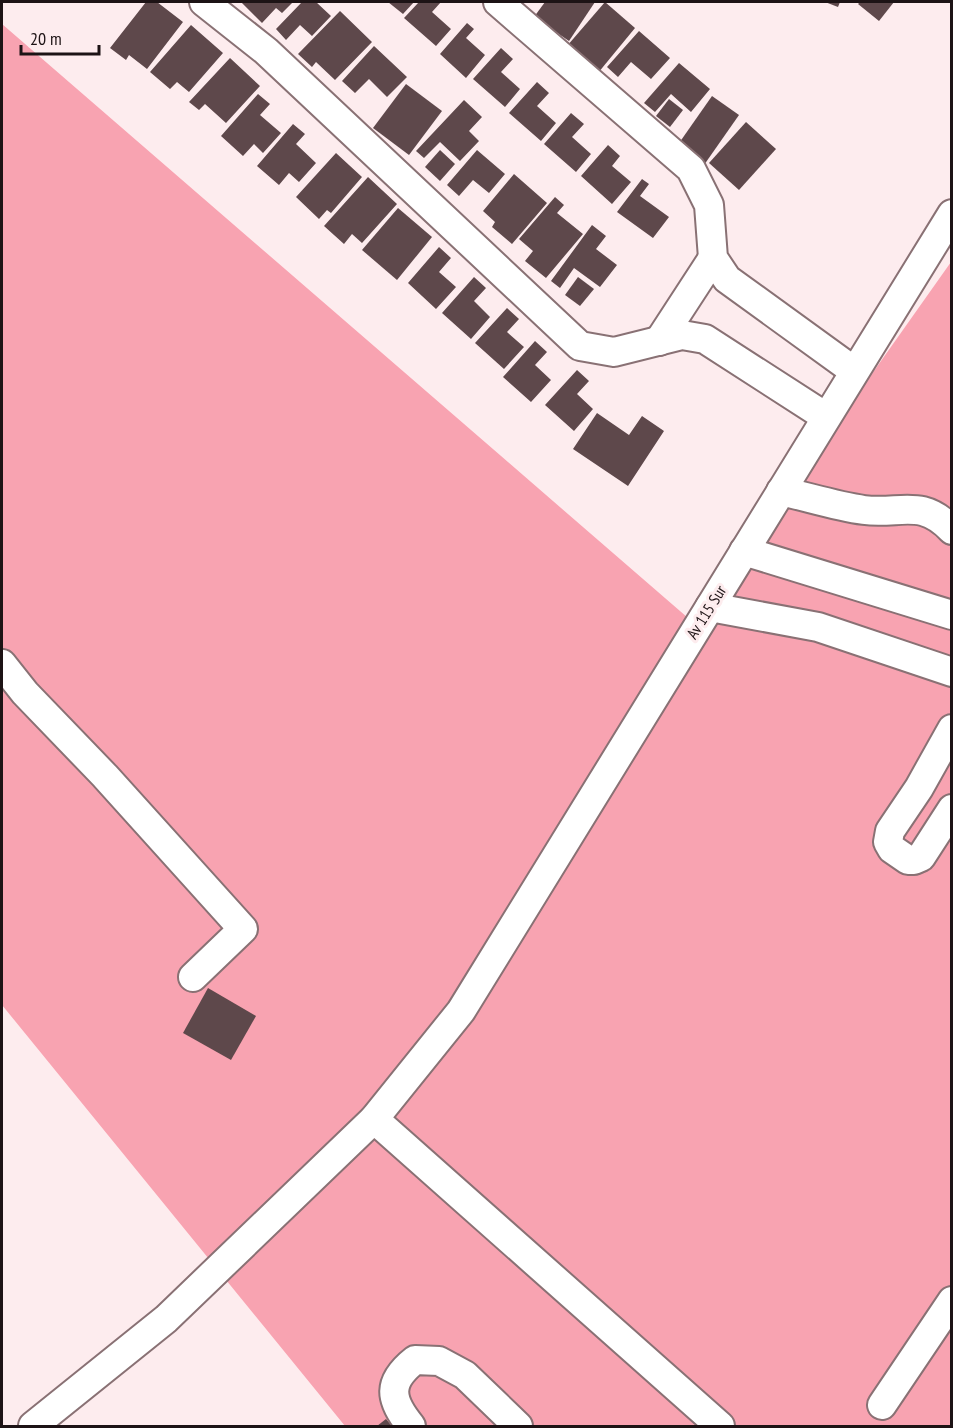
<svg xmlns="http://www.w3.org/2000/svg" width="953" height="1428" font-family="'PT Sans Narrow',sans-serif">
  <rect width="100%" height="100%" fill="#fdecee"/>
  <polygon fill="#f8a3b1" points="2,24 695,624 951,262 951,1426 345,1426 2,1005"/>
  <g fill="#5e484b">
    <polygon points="146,2 157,2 183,22 147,69 129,55 126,60 110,48"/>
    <polygon points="241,2 293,2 282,13 276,8 262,23"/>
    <polygon points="302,2 316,2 331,16 312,36 300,25 286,40 276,29"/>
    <polygon points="388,2 414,2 403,14"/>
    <polygon points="419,2 441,2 432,12 451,29 436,46 404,18"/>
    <polygon points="545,2 595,2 569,41 534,17"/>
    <polygon points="605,2 635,28 598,73 567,46"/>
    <polygon points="825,2 840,2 838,7"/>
    <polygon points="860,2 894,2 879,21 858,4"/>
    <polygon points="340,11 372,42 335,80 316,62 312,67 298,54"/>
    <polygon points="467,23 474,29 466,38 485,55 466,78 440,54"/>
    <polygon points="191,25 223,53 189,92 177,82 170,89 150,72"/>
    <polygon points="639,31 670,58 651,79 631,62 618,77 607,67"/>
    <polygon points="374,46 407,77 387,97 369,79 355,93 342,81"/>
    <polygon points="501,48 513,59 501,72 520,89 505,107 473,79"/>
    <polygon points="230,58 260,86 226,123 205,104 199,110 189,102"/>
    <polygon points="679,63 710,89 691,112 671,94 655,112 644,103"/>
    <polygon points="537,82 549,93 537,106 556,123 541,141 509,113"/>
    <polygon points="406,84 442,111 409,155 373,128"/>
    <polygon points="258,94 270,104 260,115 281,133 263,153 254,144 243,156 221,136"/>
    <polygon points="712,96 739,115 704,165 677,146"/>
    <polygon points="669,99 683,110 670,127 656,116"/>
    <polygon points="464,100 482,117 469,131 479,141 460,161 440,142 424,158 416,151"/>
    <polygon points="571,113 584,124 572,137 591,154 576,172 544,144"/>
    <polygon points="746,122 776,149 739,190 709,163"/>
    <polygon points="293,124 305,134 296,144 316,163 299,182 289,173 279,185 257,166"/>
    <polygon points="608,145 620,156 612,166 631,182 612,204 581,176"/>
    <polygon points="440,150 455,164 440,181 425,167"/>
    <polygon points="477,150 505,174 489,193 473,180 459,196 447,185"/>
    <polygon points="336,153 362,177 331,213 327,210 319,219 296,197"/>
    <polygon points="514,174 547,203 512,244 492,227 495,222 483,211"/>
    <polygon points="368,177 397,204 362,243 352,234 344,244 324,226"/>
    <polygon points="642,179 649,184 640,196 669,217 653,238 617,212"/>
    <polygon points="555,197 564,205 557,213 583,234 546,278 525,261 533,251 519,239"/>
    <polygon points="398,208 432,237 397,280 362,250"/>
    <polygon points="592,225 606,236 596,249 617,265 600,287 574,268 560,288 551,281"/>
    <polygon points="439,247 451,258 439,272 456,287 436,309 408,283"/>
    <polygon points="474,277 486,288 474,301 490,317 471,339 442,313"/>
    <polygon points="578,277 594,289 580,306 565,295"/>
    <polygon points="507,308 519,319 507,332 524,347 504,369 475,343"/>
    <polygon points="535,341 547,352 535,365 551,380 531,402 503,377"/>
    <polygon points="577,370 589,381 577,394 593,409 574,431 545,405"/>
    <polygon points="597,413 629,435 642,416 664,431 628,486 573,449"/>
    <polygon points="208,988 256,1016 231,1060 183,1033"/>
    <polygon points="386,1419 392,1426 377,1426"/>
  </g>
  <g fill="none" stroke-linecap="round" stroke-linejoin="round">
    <defs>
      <g id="minor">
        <polyline points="204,2 266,51 580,346 614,352 682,335 705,339 826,417"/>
        <polyline points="498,2 691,169 709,205 713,258 727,279 854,371"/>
        <polyline points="659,341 713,258"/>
        <path d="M781,491C808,497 836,506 864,510C900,515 921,497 952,530"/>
        <polyline points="744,551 952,615"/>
        <polyline points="710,607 818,627 952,672"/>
        <polyline points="2,664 25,693 105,776 243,929 193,977"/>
        <polyline points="952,729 919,788 890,831 888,842 892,849 908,860 914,860 921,857 952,809"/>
        <polyline points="374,1119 720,1426"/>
        <polyline points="882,1405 952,1301"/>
        <polyline points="33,1426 166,1319 374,1119 461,1011 952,214"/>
        <path d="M411,1426C389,1399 387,1382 415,1360L439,1361L465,1375L518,1426"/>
      </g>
    </defs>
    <use href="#minor" stroke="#897174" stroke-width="32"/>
    <use href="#minor" stroke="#fff" stroke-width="28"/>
  </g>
  <g text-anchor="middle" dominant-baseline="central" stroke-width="6" stroke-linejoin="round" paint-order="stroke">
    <g font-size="16" fill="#1d1315" stroke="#fdecee">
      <text transform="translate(706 612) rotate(-58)">Av 115 Sur</text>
    </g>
  </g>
  <rect width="953" height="1428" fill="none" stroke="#1d1315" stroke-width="6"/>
  <path d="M21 45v9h78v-9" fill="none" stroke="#1d1315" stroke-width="3"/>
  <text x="30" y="45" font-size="18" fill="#1d1315" stroke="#fdecee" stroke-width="4.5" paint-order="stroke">20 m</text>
</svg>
